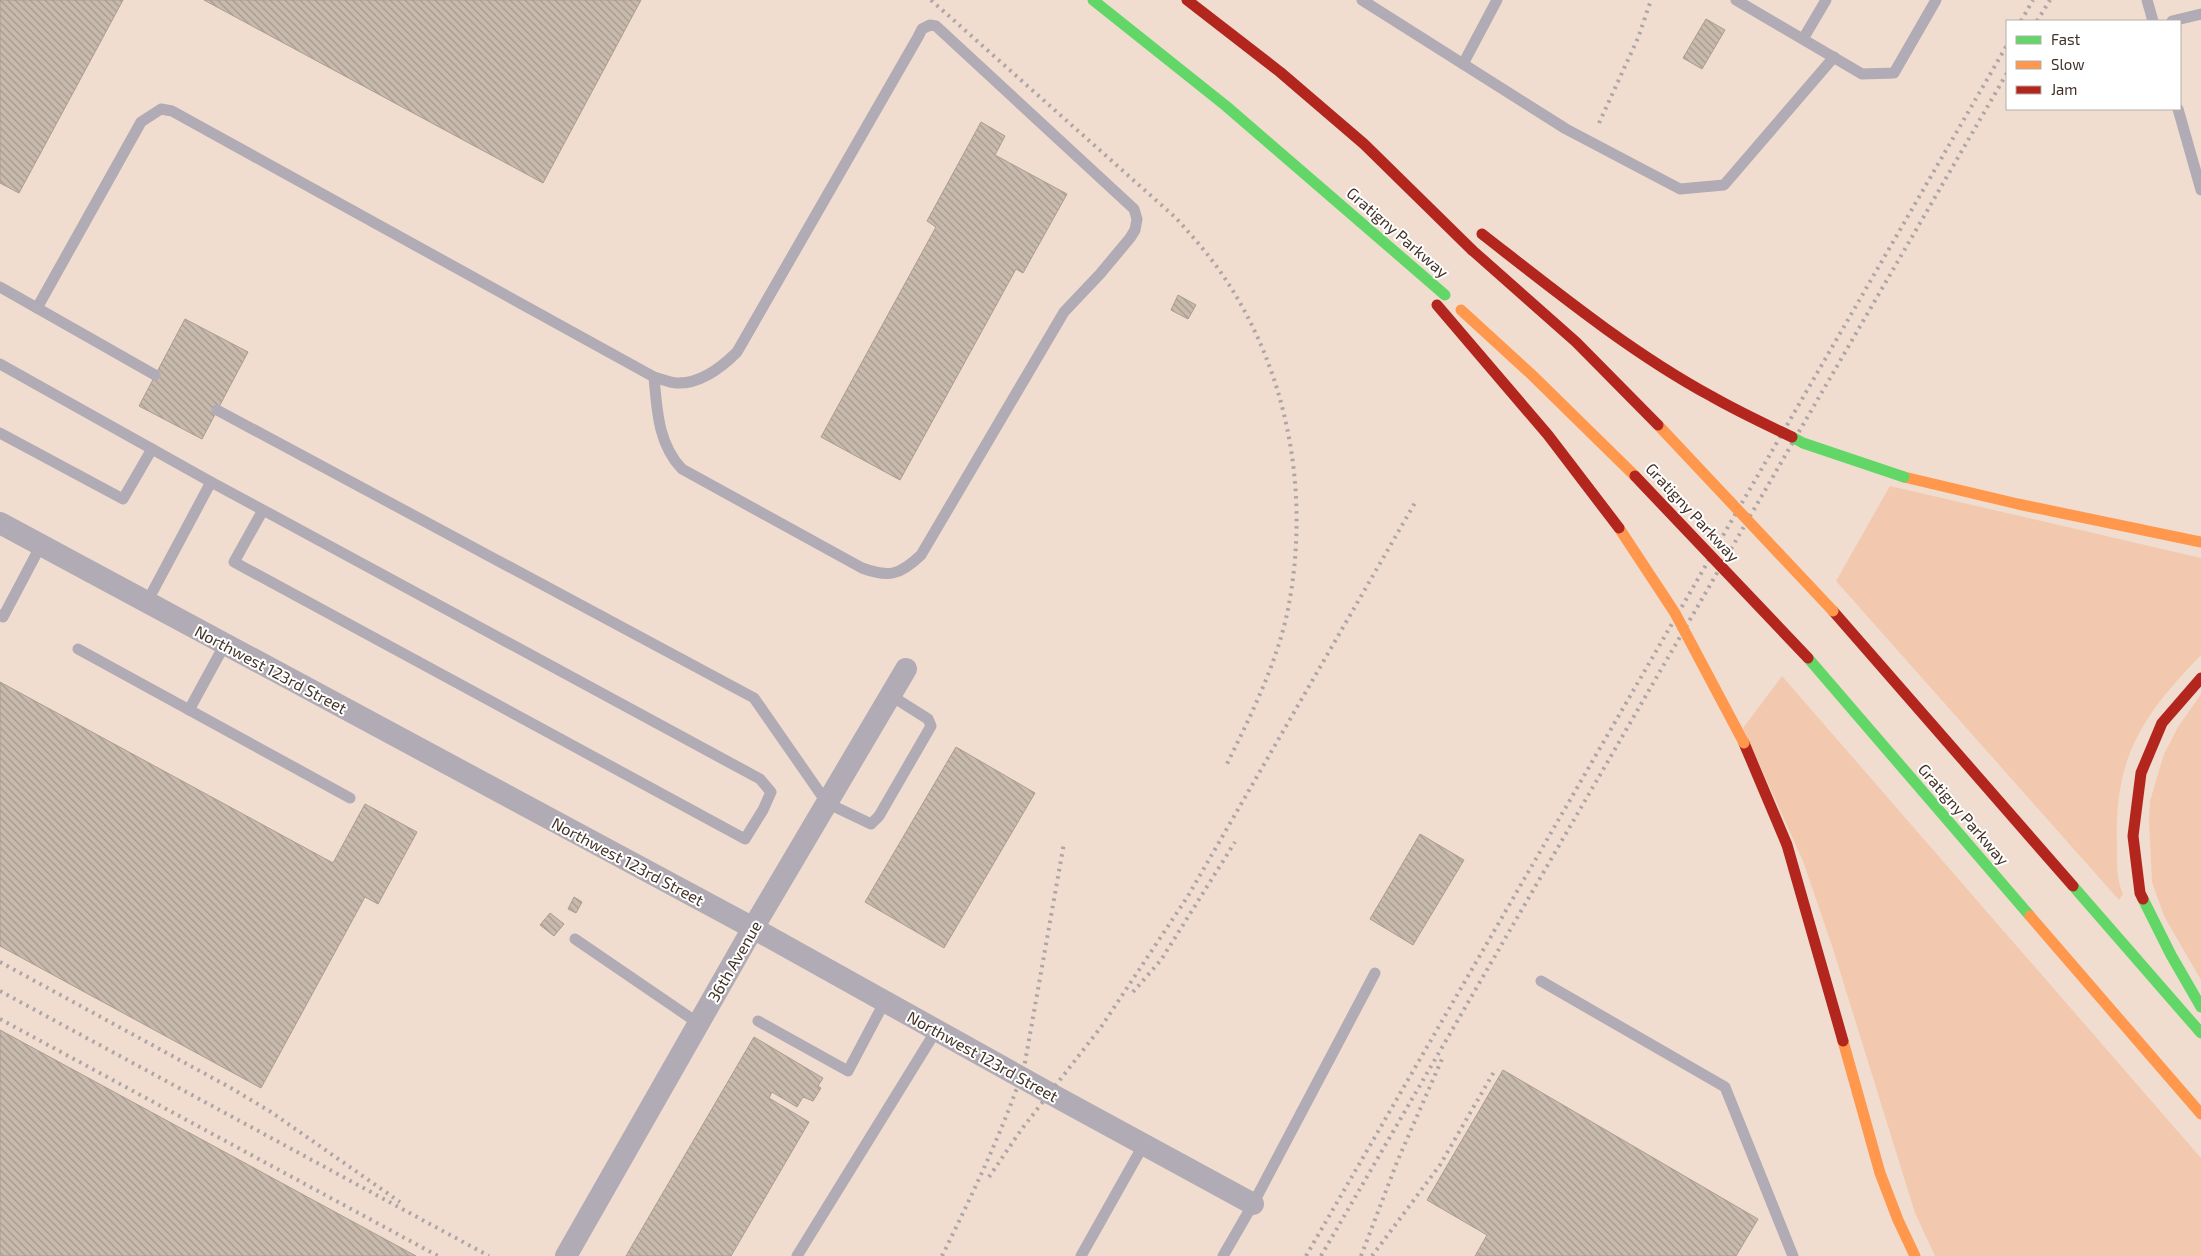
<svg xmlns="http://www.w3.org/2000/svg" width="2201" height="1256" font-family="'Exo 2',sans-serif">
  <defs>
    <pattern id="building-back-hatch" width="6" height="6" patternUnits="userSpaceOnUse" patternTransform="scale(1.25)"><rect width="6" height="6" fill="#c8baad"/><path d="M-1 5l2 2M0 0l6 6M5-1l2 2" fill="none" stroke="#a4988d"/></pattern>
  </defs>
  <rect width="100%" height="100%" fill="#f0ddd0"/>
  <g fill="#f2c9ae">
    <path d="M1890,486L2201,558V655C2142,716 2114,757 2117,845C2117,862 2116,879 2123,894L2119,900L1836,581Z"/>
    <polygon points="1782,676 2201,1158 2201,1256 1935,1256 1915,1213 1833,949 1803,861 1743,728"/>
    <polygon points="2201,694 2201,980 2164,916 2152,882 2149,821 2150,801 2164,754 2178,727"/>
  </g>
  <g fill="url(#building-back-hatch)" stroke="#aa9d90">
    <polygon points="0,0 123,0 19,193 0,183"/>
    <polygon points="204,0 641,0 543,183"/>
    <polygon points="1706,19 1725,30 1702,69 1683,58"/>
    <polygon points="981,122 1005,136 995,155 1067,194 1023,273 1016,269 900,480 821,437 936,227 927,221"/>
    <polygon points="1178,295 1196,305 1188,319 1171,310"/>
    <polygon points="185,319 248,352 202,439 139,406"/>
    <polygon points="0,682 333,863 365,804 417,832 378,904 365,897 261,1088 0,946"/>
    <polygon points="956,747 1035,793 944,948 865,902"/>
    <polygon points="1420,834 1464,860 1413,945 1370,919"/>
    <polygon points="574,897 582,902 576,913 568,909"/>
    <polygon points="550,913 564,924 554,936 540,925"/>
    <polygon points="0,1030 416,1256 0,1256"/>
    <polygon points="754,1037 823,1078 818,1086 821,1088 813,1101 803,1097 797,1107 772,1092 769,1098 809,1122 731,1256 626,1256"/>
    <polygon points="1503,1070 1758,1219 1736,1256 1475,1256 1487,1235 1427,1200"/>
  </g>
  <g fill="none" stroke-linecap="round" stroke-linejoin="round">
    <g stroke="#b0abb4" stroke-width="11">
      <polyline points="1362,0 1566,129 1680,189 1724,185 1834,57"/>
      <polyline points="1736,0 1862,74 1894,73 1936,0"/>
      <polyline points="2147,0 2153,21"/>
      <polyline points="2172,21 2201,14"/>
      <polyline points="1803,39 1826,0"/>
      <polyline points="1463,64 1497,0"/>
      <polyline points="2178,109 2201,190"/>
      <polyline points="0,287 155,375"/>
      <path d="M37,308L141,122L161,109L172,111L654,377C661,379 670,383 677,383C700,384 722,367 737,352L918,37L922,29L930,25L936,26L1134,209L1137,219L1135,230L1130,238L1100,274L1064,312L921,555C900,575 889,578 862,568L682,469C658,444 657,410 654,377"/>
      <polyline points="0,364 211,482"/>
      <polyline points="217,410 754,698 827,803 871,824 879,816 931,726 928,719 890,695"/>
      <polyline points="0,433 123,499 152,449"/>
      <polyline points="147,602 211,482 263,510 760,779 771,792 763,810 745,839 234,562 263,510"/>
      <polyline points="0,615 3,617 41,545"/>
      <polyline points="78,649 350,798"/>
      <polyline points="189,710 225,644"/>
      <polyline points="575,939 698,1023"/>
      <polyline points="1541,981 1725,1087 1793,1256"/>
      <polyline points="758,1021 848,1071 885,1001"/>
      <polyline points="797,1256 937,1029"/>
      <polyline points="1081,1256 1144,1144"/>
      <polyline points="1223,1256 1253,1204 1375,973"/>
    </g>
    <g stroke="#b0abb4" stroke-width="22">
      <polyline points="0,523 753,928 1051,1094 1253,1204"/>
      <polyline points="566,1256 753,928 906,669"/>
    </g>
    <g stroke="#63d668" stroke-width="11">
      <polyline points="1093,0 1226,106 1445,295"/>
      <polyline points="1808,658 2030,916"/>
      <polyline points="2073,886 2201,1033"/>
      <polyline points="2143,899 2171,955 2201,1007"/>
    </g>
    <g stroke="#ff974d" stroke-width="11">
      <polyline points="1904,477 2018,504 2201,542"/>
      <polyline points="2030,916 2201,1114"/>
      <polyline points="1843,1041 1880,1173 1898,1220 1915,1256"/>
    </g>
    <g stroke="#b3261e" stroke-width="11">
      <polyline points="1187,0 1280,72 1364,144 1472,250"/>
      <polyline points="1833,611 2073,886"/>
      <polyline points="1744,743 1787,845 1843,1041"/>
      <polyline points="2143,899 2140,893 2133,836 2141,773 2162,723 2201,678"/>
    </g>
    <g stroke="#aea5a6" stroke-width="4" stroke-dasharray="2.5 5" stroke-linecap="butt">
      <path d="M931,0L1176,218C1193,237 1210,256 1224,277C1290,375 1311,499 1287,614C1275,668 1249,719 1225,768"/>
      <polyline points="2021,21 2033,0"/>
      <polyline points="2037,21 2050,0"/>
      <polyline points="1599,123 1638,38 1651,0"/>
      <polyline points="0,962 231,1088 271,1112 400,1202"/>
      <polyline points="0,991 489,1256"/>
      <polyline points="1133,992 1161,960 1235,842"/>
      <polyline points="0,1019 438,1256"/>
      <polyline points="989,1177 1021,1130 1101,1027 1188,896 1416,501"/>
      <path d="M942,1256C972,1195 1002,1133 1024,1068L1064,843"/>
      <polyline points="1306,1256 2007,45"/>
      <polyline points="1321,1256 2007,73"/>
      <polyline points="1361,1256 1397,1162 1442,1059"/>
      <polyline points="1372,1256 1440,1165 1495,1070"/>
    </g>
    <polyline stroke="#63d668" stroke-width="11" points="1792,437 1803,443 1904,477"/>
    <g stroke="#ff974d" stroke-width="11">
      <polyline points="1461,310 1531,374 1635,476"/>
      <polyline points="1658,425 1833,611"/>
      <polyline points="1619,528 1675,613 1744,743"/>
    </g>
    <g stroke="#b3261e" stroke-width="11">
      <path d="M1482,234C1554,290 1630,352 1711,396C1737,411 1765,424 1792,437"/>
      <polyline points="1472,250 1576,342 1658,425"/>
      <polyline points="1437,305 1548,435 1619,528"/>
      <polyline points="1635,476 1808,658"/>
    </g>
  </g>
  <g text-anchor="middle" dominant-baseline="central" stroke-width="4" stroke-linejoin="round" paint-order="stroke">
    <g font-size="16" fill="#423126" stroke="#fff">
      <text transform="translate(1398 232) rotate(41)">Gratigny Parkway</text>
      <text transform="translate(1693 512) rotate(47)">Gratigny Parkway</text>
      <text transform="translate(271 669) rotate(28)">Northwest 123rd Street</text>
      <text transform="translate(1964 814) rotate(49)">Gratigny Parkway</text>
      <text transform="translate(628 861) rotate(28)">Northwest 123rd Street</text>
      <text transform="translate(734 961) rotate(-60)">36th Avenue</text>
      <text transform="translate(983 1056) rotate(29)">Northwest 123rd Street</text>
    </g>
  </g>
  <rect x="2006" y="20" width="175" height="90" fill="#ffffff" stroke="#b3ada8"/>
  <rect x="2016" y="36" width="25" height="8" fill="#63d668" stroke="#b3ada8"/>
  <text x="2051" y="45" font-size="15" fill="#423126">Fast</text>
  <rect x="2016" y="61" width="25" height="8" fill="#ff974d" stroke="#b3ada8"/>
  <text x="2051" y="70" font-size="15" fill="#423126">Slow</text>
  <rect x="2016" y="86" width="25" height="8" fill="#b3261e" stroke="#b3ada8"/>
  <text x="2051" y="95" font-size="15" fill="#423126">Jam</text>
</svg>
